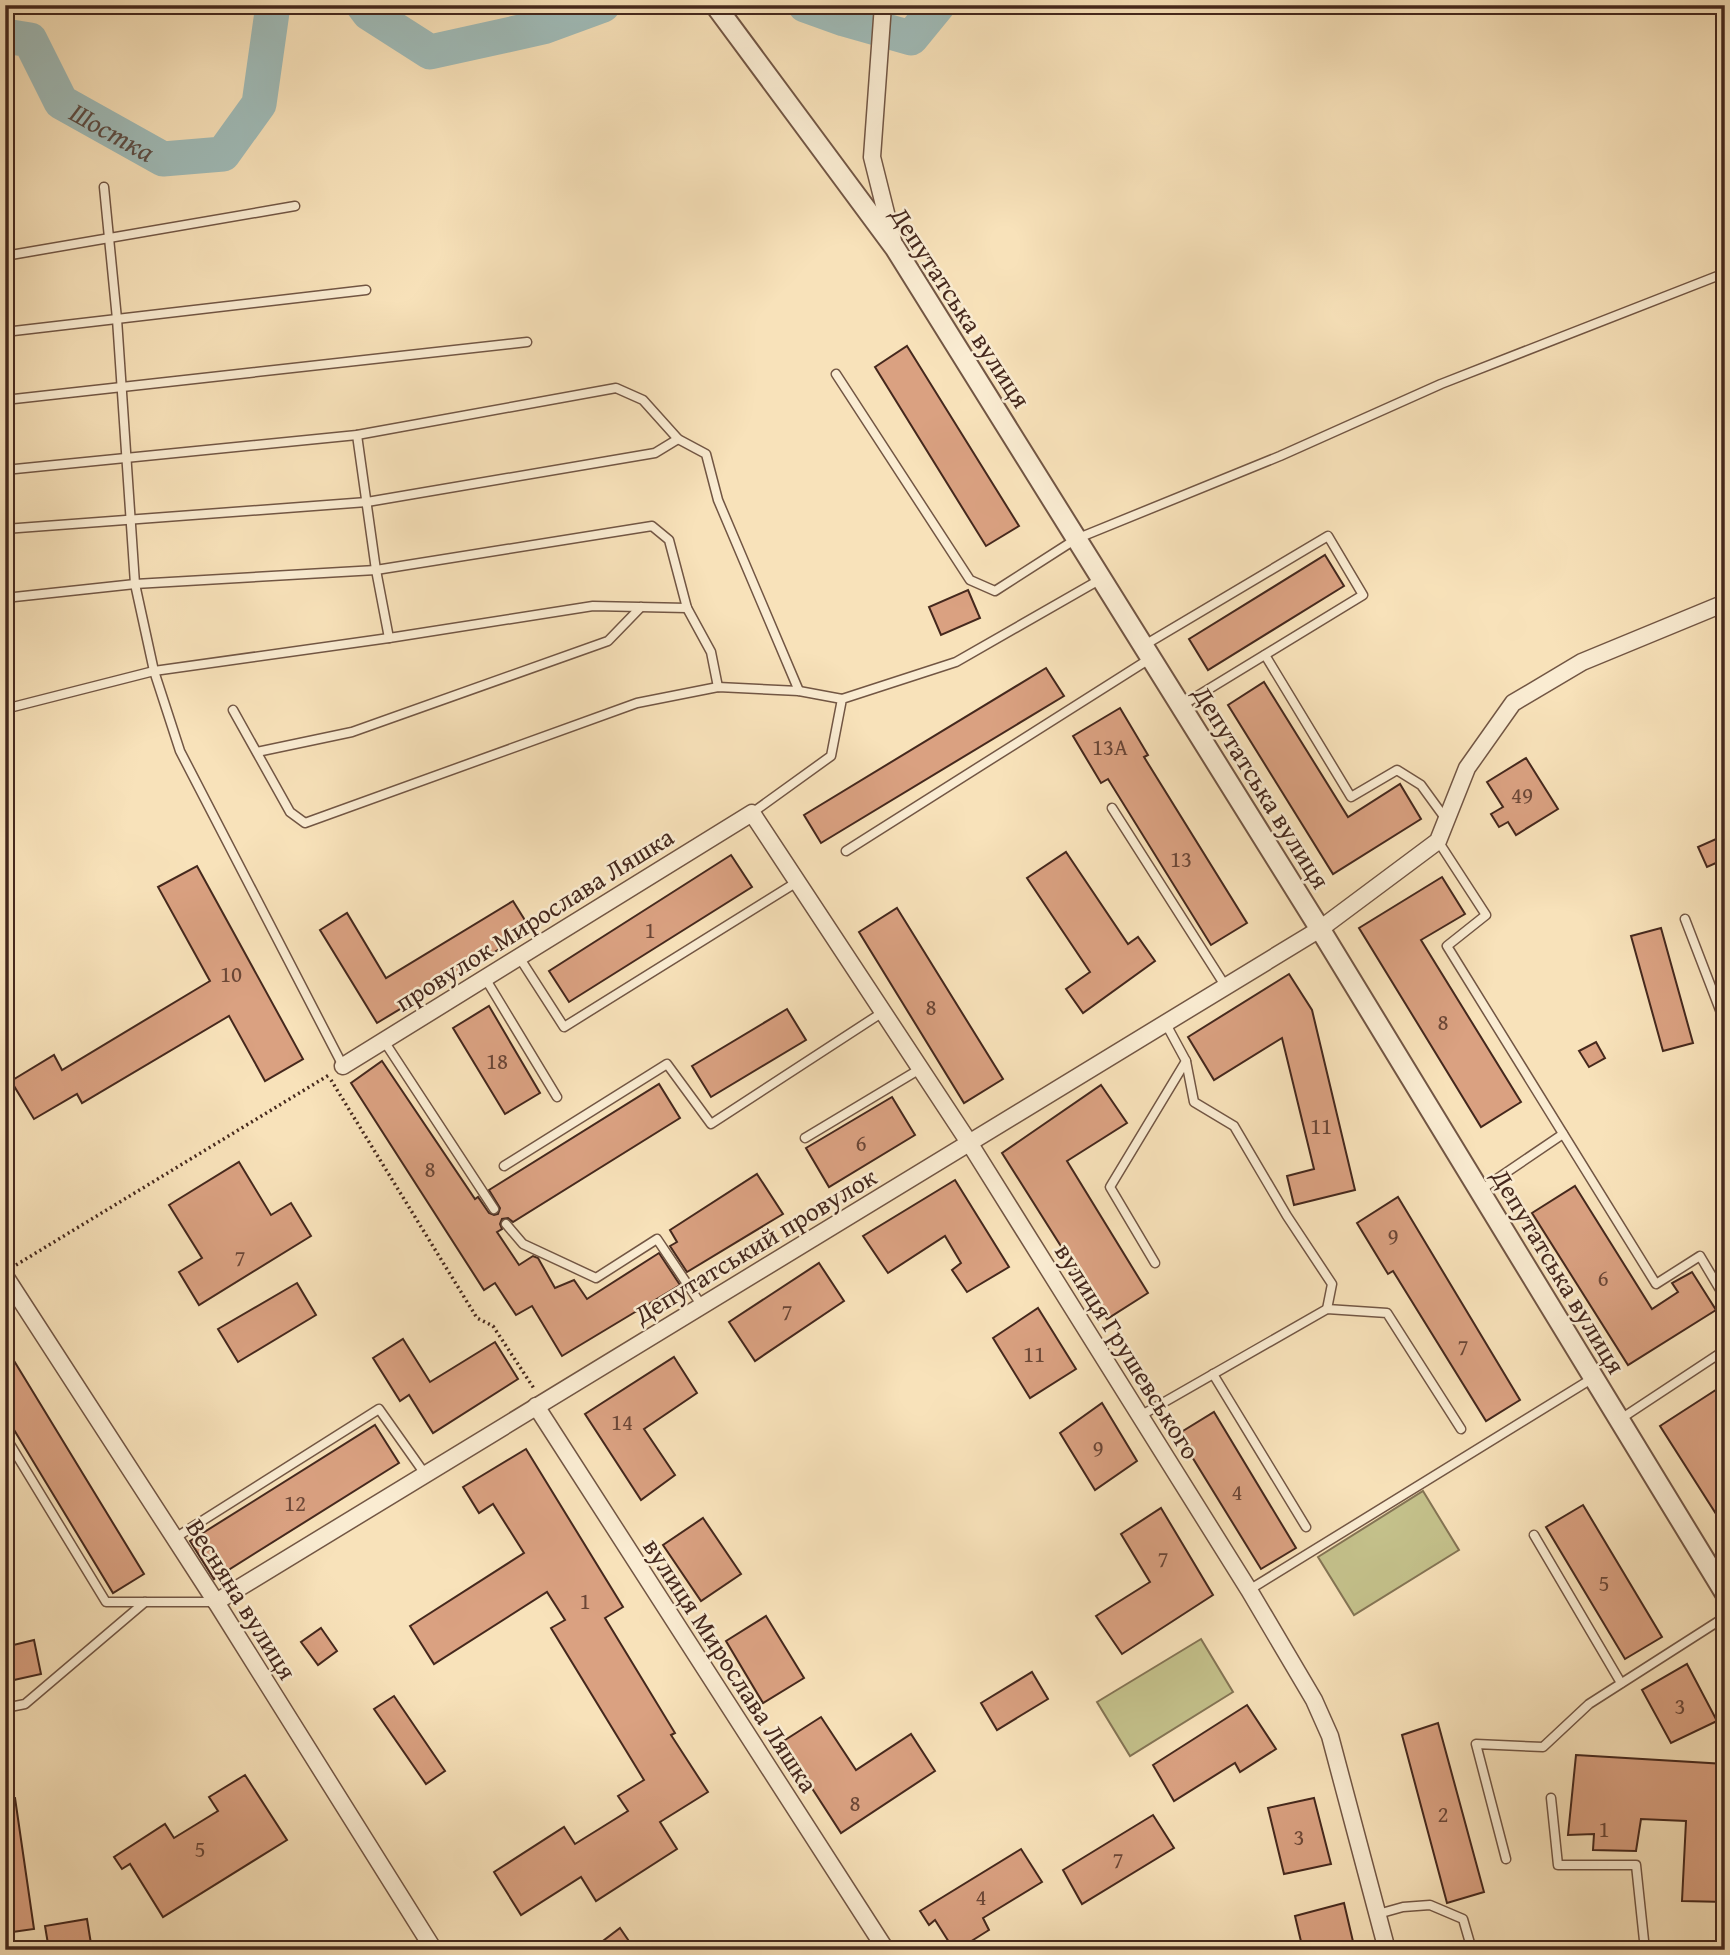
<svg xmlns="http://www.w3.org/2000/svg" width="1730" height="1955" font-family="'Gentium Book Plus',serif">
  <rect width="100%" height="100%" fill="#f8e2ba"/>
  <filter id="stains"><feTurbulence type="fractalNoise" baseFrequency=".00286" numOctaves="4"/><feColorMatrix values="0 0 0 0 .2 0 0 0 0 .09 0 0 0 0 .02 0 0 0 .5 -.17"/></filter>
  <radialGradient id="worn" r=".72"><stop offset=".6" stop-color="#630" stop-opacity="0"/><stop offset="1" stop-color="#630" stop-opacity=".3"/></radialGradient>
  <g fill="#c4c18b" stroke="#847454" stroke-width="2">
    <polygon points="1423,1491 1459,1550 1354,1615 1318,1557"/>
    <polygon points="1201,1639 1233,1692 1130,1756 1097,1702"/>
  </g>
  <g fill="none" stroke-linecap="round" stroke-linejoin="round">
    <g stroke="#a0bcb9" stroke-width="35">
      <polyline points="363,5 369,13 430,52 543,27 603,5"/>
      <polyline points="805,5 844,19 911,38 938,5"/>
      <path id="s1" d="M5,36L30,40L61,102L163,159L223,154L259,104L273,5"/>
    </g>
  </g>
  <g fill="#daa181" stroke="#45281d" stroke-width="2">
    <polygon points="907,346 1019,526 986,546 875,367"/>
    <polygon points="1325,555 1344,586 1208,670 1189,639"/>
    <polygon points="968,590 980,618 941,635 929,607"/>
    <polygon points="1046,668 1064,696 821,843 804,815"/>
    <polygon points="1264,682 1348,817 1400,784 1421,819 1333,874 1228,705"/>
    <polygon points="1120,708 1148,755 1144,757 1247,923 1211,945 1108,779 1101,783 1073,736"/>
    <polygon points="1526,758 1558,809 1516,835 1508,822 1499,827 1491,814 1503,807 1487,782"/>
    <polygon points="1725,835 1725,859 1707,867 1698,847"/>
    <polygon points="1066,852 1128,944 1138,937 1155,961 1083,1013 1066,989 1090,972 1027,878"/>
    <polygon points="731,855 752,887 569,1002 549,971"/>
    <polygon points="197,866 303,1059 265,1081 229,1016 82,1103 77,1094 34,1119 11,1081 54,1055 62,1070 210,981 158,887"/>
    <polygon points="1442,877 1465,914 1421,940 1521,1102 1481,1127 1359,928"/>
    <polygon points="513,901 531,930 377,1023 320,930 347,913 386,978"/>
    <polygon points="897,908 1003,1079 964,1103 859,932"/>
    <polygon points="1661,928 1693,1043 1663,1051 1631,936"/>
    <polygon points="1289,974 1312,1010 1355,1190 1294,1205 1287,1176 1314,1169 1282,1038 1214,1080 1188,1037"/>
    <polygon points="489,1006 540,1093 505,1114 453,1028"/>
    <polygon points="787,1009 806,1040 711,1097 692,1066"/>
    <polygon points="1596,1042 1605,1058 1589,1067 1579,1051"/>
    <polygon points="382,1061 475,1199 478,1197 489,1213 494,1215 498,1214 500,1208 489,1190 659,1084 680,1118 513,1222 508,1218 502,1219 500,1224 502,1229 497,1232 519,1265 533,1256 538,1258 555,1288 574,1280 587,1299 659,1253 680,1285 562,1356 532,1306 516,1315 495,1283 484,1290 351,1083"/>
    <polygon points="1101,1085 1127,1123 1067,1161 1148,1293 1107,1319 1002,1153"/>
    <polygon points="892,1097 915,1135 829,1187 806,1148"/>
    <polygon points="239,1162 271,1215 291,1203 311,1236 199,1305 179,1272 202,1258 169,1205"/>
    <polygon points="757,1174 783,1214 687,1272 670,1246 677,1242 670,1230"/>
    <polygon points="955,1180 1009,1267 967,1292 952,1270 961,1263 945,1236 888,1273 863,1236"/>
    <polygon points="1575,1186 1652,1309 1678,1292 1672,1283 1692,1272 1716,1310 1628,1365 1532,1213"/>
    <polygon points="1398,1197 1520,1400 1486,1421 1393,1271 1388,1274 1357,1223"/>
    <polygon points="819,1263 844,1301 755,1361 729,1322"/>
    <polygon points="297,1283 316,1315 238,1362 218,1329"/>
    <polygon points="1038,1308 1076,1369 1030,1398 993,1338"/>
    <polygon points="403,1339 430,1382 495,1342 518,1379 433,1433 409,1395 400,1401 373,1358"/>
    <polygon points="5,1346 144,1574 113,1593 5,1415"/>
    <polygon points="674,1357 697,1393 644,1429 675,1475 641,1500 585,1414"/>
    <polygon points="1725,1384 1725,1528 1660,1426"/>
    <polygon points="1102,1403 1137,1461 1095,1490 1060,1433"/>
    <polygon points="1214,1412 1296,1548 1261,1569 1178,1434"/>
    <polygon points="375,1425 399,1463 214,1579 190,1541"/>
    <polygon points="526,1449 623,1607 605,1618 675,1733 671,1735 708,1792 660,1822 677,1849 596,1901 581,1877 521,1915 494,1872 564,1827 575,1844 628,1811 618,1796 644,1780 551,1628 565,1620 547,1592 434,1664 410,1626 524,1553 493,1504 479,1513 463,1487"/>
    <polygon points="1583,1505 1662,1637 1625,1659 1546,1527"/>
    <polygon points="1161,1508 1213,1595 1122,1654 1096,1616 1150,1582 1121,1534"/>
    <polygon points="703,1518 741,1574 701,1601 663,1545"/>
    <polygon points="766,1616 804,1678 763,1703 726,1641"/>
    <polygon points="321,1628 337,1651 318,1665 301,1642"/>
    <polygon points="34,1640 41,1674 5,1682 5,1647"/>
    <polygon points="1687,1664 1717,1721 1671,1743 1642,1690"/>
    <polygon points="1032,1672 1048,1699 997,1730 981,1703"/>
    <polygon points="394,1696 445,1771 426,1784 374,1709"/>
    <polygon points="1247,1705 1276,1749 1240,1772 1235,1763 1174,1801 1153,1765"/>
    <polygon points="821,1717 856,1770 911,1734 935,1771 841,1833 782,1742"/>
    <polygon points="1438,1723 1484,1892 1447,1903 1402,1735"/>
    <polygon points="1576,1755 1725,1764 1725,1902 1682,1901 1686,1821 1641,1819 1636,1851 1593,1850 1594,1834 1568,1835"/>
    <polygon points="245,1775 287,1840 163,1917 130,1864 122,1869 114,1857 165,1824 174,1838 218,1811 209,1797"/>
    <polygon points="15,1798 34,1929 5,1933 5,1799"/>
    <polygon points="1314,1798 1331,1864 1284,1874 1268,1808"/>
    <polygon points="1153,1815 1174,1848 1082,1904 1063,1870"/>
    <polygon points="1021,1849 1042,1882 983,1918 989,1930 957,1950 954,1950 935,1920 929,1925 920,1911"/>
    <polygon points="1344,1903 1355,1950 1303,1950 1295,1916"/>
    <polygon points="87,1919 92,1950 49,1950 45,1926"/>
    <polygon points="620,1928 635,1950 591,1950"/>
  </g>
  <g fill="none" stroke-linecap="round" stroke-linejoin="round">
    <defs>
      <g id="service">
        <polyline points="104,187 117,319 135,584 154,671 180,751 343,1066"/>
        <polyline points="5,256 295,206"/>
        <polyline points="5,332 366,290"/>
        <polyline points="836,374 970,580 995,591 1076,539 1280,456 1441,384 1725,273"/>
        <polyline points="5,400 527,342"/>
        <polyline points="357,435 376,570 389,638"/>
        <polyline points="5,470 357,435 616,388 643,400 678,439 706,454 718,500 799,691"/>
        <polyline points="5,529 367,502 655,453 678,439"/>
        <polyline points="5,598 135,584 376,570 652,526 669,540 687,608 711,652 718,687"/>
        <polyline points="1143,646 1328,536 1363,595 1181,706"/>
        <polyline points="1265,655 1351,797 1397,770 1421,785 1445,818"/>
        <polyline points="5,709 154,671 389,638 593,606 687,608"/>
        <polyline points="233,710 290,812 305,823 637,703 718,687 799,691 842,699"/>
        <polyline points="257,752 352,732 608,641 641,607"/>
        <polyline points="1112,808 1226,987"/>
        <polyline points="752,813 831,756 842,699 956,662 1101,579"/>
        <polyline points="1438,841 1486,915 1447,946 1656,1284 1700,1256 1725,1298"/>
        <polyline points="846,851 1151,658"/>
        <polyline points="1685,919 1725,1023"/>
        <polyline points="519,957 564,1027 797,882"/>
        <polyline points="485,978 557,1097"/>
        <polyline points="384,1041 494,1209"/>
        <polyline points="1186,1061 1194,1102 1234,1126 1287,1216 1332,1284 1327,1309"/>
        <polyline points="805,1138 920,1069"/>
        <polyline points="504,1166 667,1064 711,1124 883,1012"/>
        <polyline points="1479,1191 1563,1134"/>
        <polyline points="506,1224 523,1244 596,1278 657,1239 702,1306"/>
        <polyline points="1155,1263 1110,1187 1186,1061 1166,1024"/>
        <polyline points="1213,1374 1306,1527"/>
        <polyline points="1140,1416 1327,1309 1387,1313 1461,1429"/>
        <polyline points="1619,1420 1725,1350"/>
        <polyline points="5,1436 106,1602 216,1602"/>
        <polyline points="1534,1535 1621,1683"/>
        <polyline points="175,1538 379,1409 425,1474"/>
        <polyline points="1249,1590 1593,1378"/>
        <polyline points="5,1708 25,1704 145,1602"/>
        <polyline points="1551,1798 1558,1865 1636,1865 1645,1950"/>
        <polyline points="1506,1859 1476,1744 1543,1747 1589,1704 1725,1617"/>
        <polyline points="1378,1914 1403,1907 1430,1905 1463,1919 1472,1950"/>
      </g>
      <g id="minor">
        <polyline points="883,5 872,157 893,241"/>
        <polyline points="343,1066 752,813 970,1144 1249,1590 1314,1700 1330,1736 1387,1950"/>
        <polyline points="5,1276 216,1602 434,1950"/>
        <polyline points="536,1406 886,1950"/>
        <polyline points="216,1602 1320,929 1438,841 1467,768 1513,703 1582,662 1725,603"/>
      </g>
      <polyline id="tertiary" points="715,5 895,248 1320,929 1725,1593"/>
    </defs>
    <use href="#service" stroke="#725644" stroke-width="11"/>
    <use href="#minor" stroke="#725644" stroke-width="19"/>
    <use href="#tertiary" stroke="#725644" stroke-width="23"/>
    <g stroke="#45281d" stroke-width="3.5" stroke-dasharray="2 3.5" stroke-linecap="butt">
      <polyline points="331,1080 477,1318 493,1326 535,1390"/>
      <polyline points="16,1265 329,1075"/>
    </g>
    <use href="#service" stroke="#faecd2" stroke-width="8"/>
    <use href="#minor" stroke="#faecd2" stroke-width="16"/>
    <use href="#tertiary" stroke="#faecd2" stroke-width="19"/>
  </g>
  <g text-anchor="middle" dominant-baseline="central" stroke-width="5" stroke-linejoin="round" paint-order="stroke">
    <g font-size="23" fill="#6a4636">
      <text x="1110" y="746">13А</text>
      <text x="1522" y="794">49</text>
      <text x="1181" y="858">13</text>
      <text x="650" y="929">1</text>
      <text x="231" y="973">10</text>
      <text x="931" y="1006">8</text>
      <text x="1443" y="1021">8</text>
      <text x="497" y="1060">18</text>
      <text x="1321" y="1125">11</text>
      <text x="861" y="1142">6</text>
      <text x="430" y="1168">8</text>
      <text x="1393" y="1235">9</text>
      <text x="240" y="1257">7</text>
      <text x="1603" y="1277">6</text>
      <text x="787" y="1311">7</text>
      <text x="1463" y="1346">7</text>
      <text x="1034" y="1353">11</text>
      <text x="622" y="1421">14</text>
      <text x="1098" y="1447">9</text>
      <text x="1237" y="1491">4</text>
      <text x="295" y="1502">12</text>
      <text x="1163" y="1558">7</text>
      <text x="1604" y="1582">5</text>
      <text x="585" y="1600">1</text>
      <text x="1680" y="1705">3</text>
      <text x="855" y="1802">8</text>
      <text x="1443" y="1813">2</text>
      <text x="1604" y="1828">1</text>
      <text x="1299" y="1836">3</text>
      <text x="200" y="1848">5</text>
      <text x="1118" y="1859">7</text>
      <text x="981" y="1896">4</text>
    </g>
    <g font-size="26" fill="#45281d" stroke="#faecd2">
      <text transform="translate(961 307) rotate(57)">Депутатська вулиця</text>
      <text transform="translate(1262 787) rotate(58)">Депутатська вулиця</text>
      <text transform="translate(534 919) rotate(-32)">провулок Мирослава Ляшка</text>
      <text transform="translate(755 1245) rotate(-31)">Депутатський провулок</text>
      <text transform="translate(1559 1271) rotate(59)">Депутатська вулиця</text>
      <text transform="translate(1128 1351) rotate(58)">вулиця Грушевського</text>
      <text transform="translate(242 1599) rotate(58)">Весняна вулиця</text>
      <text transform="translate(731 1665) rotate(57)">вулиця Мирослава Ляшка</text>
    </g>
    <g font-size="28" font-style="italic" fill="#5c4d44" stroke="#faecd2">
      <text stroke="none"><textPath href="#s1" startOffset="154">Шостка</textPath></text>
    </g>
  </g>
  <rect width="1730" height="1955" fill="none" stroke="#f8e2ba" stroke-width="28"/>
  <rect x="7" y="7" width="1716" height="1941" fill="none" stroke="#45281d" stroke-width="3.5"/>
  <rect x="14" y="14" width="1702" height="1927" fill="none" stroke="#45281d" stroke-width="2"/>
  <rect width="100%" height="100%" filter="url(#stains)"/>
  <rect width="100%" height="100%" fill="url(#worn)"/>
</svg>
